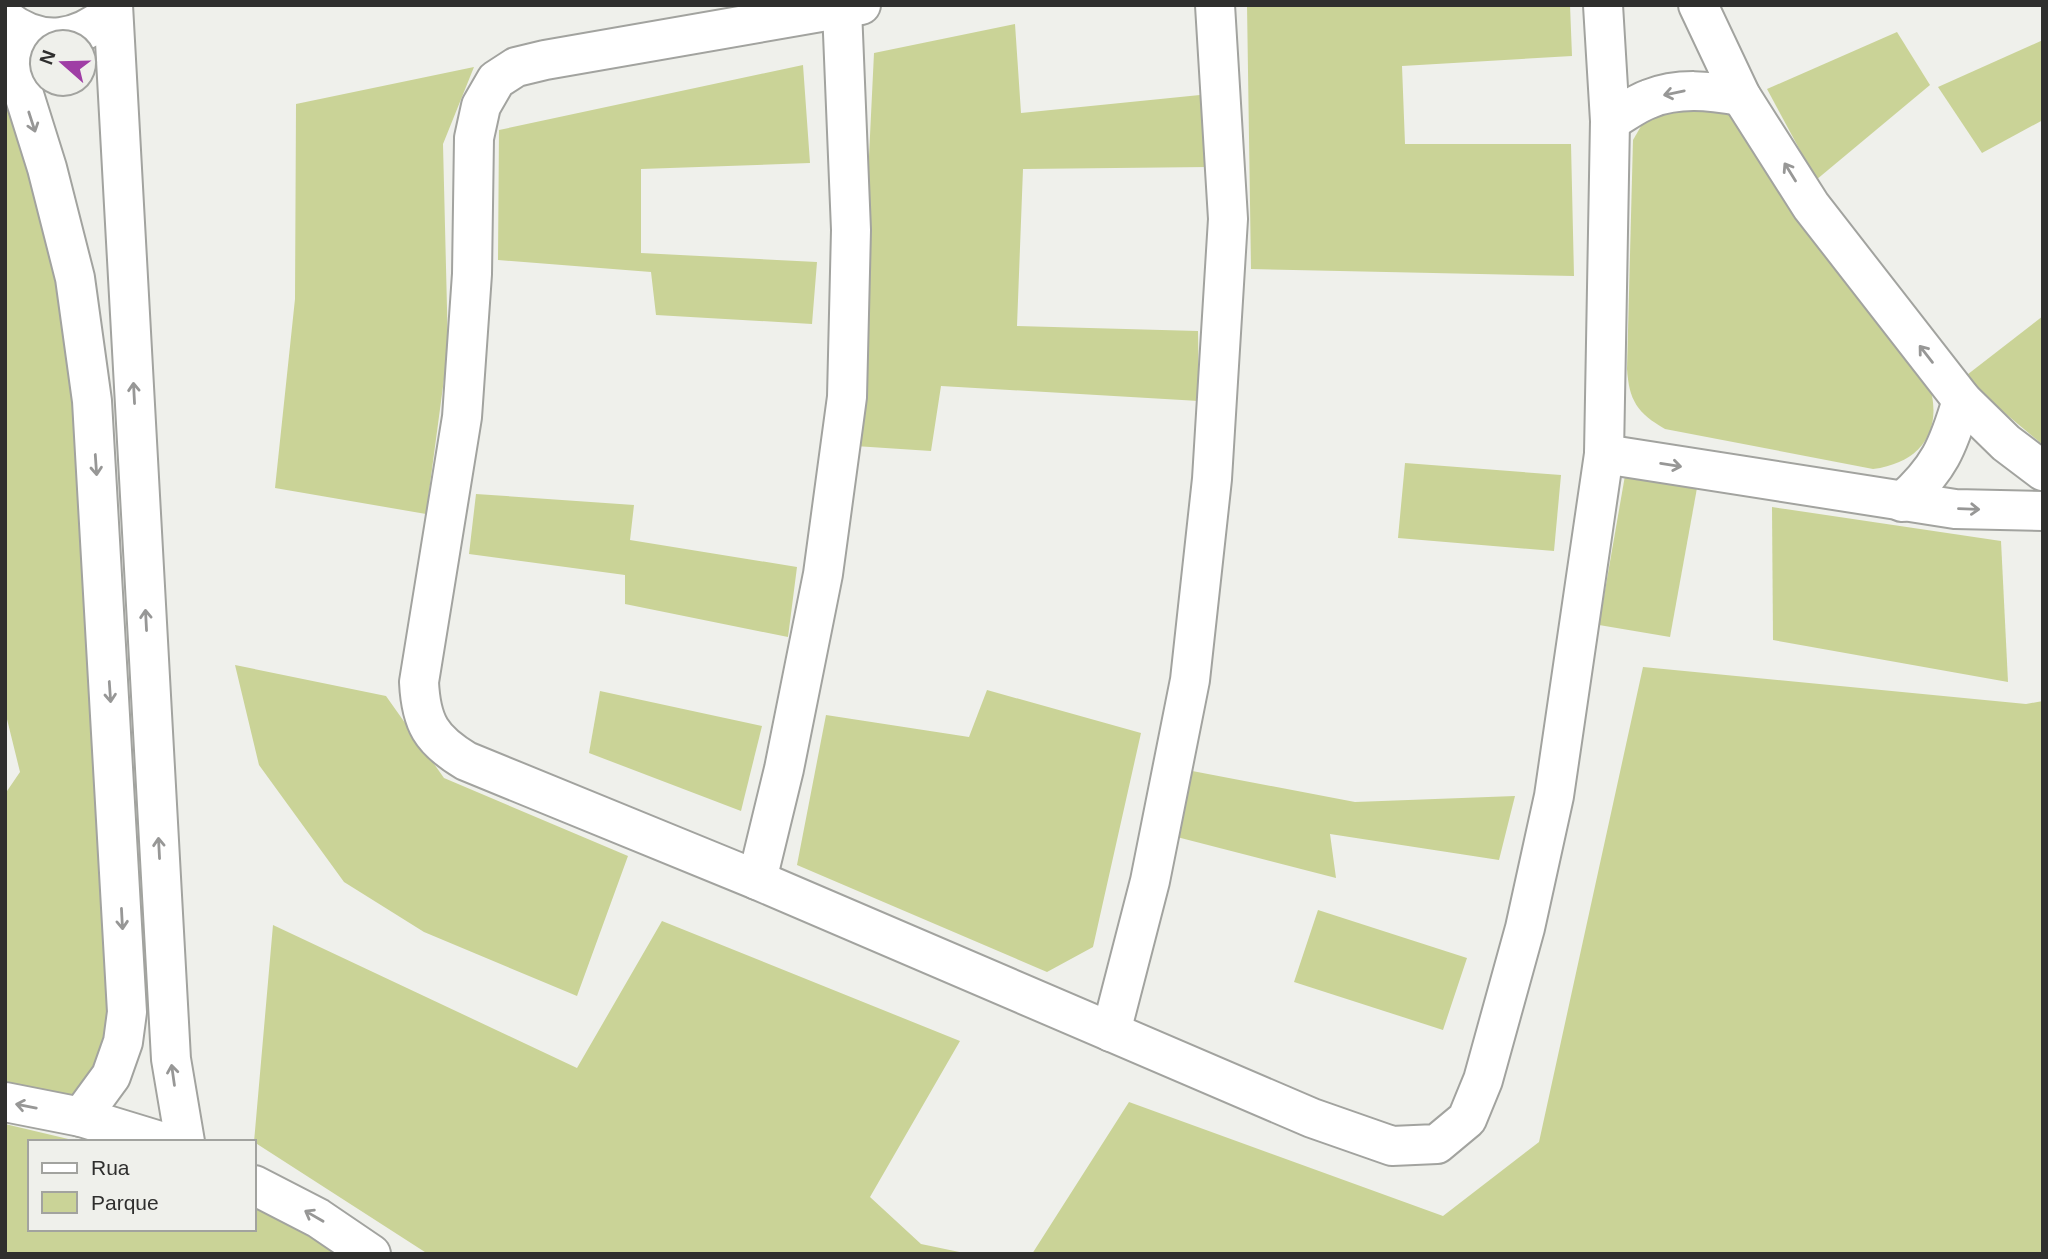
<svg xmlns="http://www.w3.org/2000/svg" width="2048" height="1259" font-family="Arial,sans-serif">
  <rect width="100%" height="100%" fill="#eff0eb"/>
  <g fill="#cad397">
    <polygon points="1247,5 1570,5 1572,56 1402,66 1405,144 1571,144 1574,276 1251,269"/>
    <polygon points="1015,24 1021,113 1200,95 1208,167 1023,169 1017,326 1198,331 1199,401 941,386 931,451 855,446 874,53"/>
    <polygon points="1897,32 1930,85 1816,180 1767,89"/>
    <polygon points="5,34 75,278 127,1012 81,1117 5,1102 5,794 20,772 5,711"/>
    <polygon points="2043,40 2043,120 1982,153 1938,87"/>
    <polygon points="803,65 810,163 641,169 641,253 817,262 812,324 656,315 651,272 498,260 499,130"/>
    <polygon points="474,67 443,144 448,349 426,514 275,488 295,299 296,104"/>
    <path d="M1703,99L1740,119L1927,378C1945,426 1925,462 1873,469L1665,429C1637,413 1629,400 1627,369L1633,140L1644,121Z"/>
    <polygon points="2043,316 2043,445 1963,378"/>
    <polygon points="1405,463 1561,475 1554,551 1398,538"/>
    <polygon points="1627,464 1699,477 1670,637 1599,625"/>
    <polygon points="476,494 634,505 630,540 797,567 788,637 625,604 625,575 469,554"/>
    <polygon points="1772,507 2001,541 2008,682 1773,640"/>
    <polygon points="235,665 386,696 444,778 628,856 577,996 424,932 344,882 259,765"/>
    <polygon points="1643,667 2026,704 2043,701 2043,1254 1032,1254 1129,1102 1443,1216 1539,1142"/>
    <polygon points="987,690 1141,733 1093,947 1047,972 797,865 826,715 969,737"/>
    <polygon points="600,691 762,726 741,811 589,753"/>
    <polygon points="1187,770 1355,802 1515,796 1499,860 1330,834 1336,878 1173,836"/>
    <polygon points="1318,910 1467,958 1443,1030 1294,982"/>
    <polygon points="662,921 960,1041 870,1197 921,1244 969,1254 428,1254 254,1142 273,925 577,1068"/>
    <polygon points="5,1124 81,1142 30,1142 30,1229 254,1229 254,1206 341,1254 5,1254"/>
  </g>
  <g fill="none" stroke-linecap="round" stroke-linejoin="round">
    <defs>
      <g id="minor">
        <polyline points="113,5 171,1059 185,1142"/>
        <path d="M861,5L545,60L516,67L496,80L481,106L474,138L472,274L462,417L419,682C421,723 431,740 466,761L757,880L1312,1118L1392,1146L1437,1144L1467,1119L1483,1080L1525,928L1554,796L1604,454L1610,121L1603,5"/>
        <polyline points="1698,5 1741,96 1811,206 1962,400 2006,443 2043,471"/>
        <path d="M5,19C42,48 79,41 113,11"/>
        <polyline points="5,34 47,168 75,278 92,401 127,1012 123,1042 111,1076 81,1117"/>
        <path d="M1610,121C1623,114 1635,104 1649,99C1679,87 1710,91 1741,96"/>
        <polyline points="1604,454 1955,509 2043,511"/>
        <path d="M1902,502C1939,469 1948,447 1962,400"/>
        <polyline points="757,880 784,769 823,574 847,397 851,230 842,9"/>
        <polyline points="1111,1032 1150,881 1190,680 1212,479 1228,219 1215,5"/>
        <polyline points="5,1102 81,1117 163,1142"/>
        <polyline points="254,1185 318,1218 371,1254"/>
      </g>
    </defs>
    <use href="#minor" stroke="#a2a39f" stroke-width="42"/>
    <use href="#minor" stroke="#fff" stroke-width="38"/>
  </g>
  <defs><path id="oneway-shaft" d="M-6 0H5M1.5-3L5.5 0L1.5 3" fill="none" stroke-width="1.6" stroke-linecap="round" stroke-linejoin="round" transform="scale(1.75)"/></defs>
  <g stroke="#979796">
    <use href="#oneway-shaft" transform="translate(1674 93) rotate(168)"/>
    <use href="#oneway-shaft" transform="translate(32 122) rotate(72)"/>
    <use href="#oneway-shaft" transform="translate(1790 172) rotate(-122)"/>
    <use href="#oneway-shaft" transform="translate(1926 354) rotate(-128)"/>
    <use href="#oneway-shaft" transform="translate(134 393) rotate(-93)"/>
    <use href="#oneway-shaft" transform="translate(96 465) rotate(86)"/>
    <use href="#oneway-shaft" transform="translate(1671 465) rotate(9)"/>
    <use href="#oneway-shaft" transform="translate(1969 509) rotate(2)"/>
    <use href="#oneway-shaft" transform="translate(146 620) rotate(-93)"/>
    <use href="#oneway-shaft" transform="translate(110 692) rotate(86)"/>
    <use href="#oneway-shaft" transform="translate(159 848) rotate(-93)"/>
    <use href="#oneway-shaft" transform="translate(122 919) rotate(87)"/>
    <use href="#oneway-shaft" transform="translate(173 1075) rotate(-98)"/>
    <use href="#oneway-shaft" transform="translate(26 1106) rotate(-169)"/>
    <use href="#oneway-shaft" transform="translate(314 1216) rotate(-150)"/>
  </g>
  <rect width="2048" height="1259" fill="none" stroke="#2f2f2e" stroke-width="14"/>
  <rect x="28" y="1140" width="228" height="91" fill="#eff0eb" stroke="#a2a39f" stroke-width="2"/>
  <rect x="42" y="1163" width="35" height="10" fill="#ffffff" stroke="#a2a39f" stroke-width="2"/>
  <text x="91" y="1175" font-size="21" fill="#2f2f2e">Rua</text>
  <rect x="42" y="1192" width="35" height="21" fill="#cad397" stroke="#a2a39f" stroke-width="2"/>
  <text x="91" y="1210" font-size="21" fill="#2f2f2e">Parque</text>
  <g transform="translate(63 63) rotate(290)"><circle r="33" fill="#eff0eb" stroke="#a2a39f" stroke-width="2"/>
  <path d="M0-5L12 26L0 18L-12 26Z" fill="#9f3ea5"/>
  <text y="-10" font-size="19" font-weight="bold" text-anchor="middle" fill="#2f2f2e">N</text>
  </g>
</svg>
